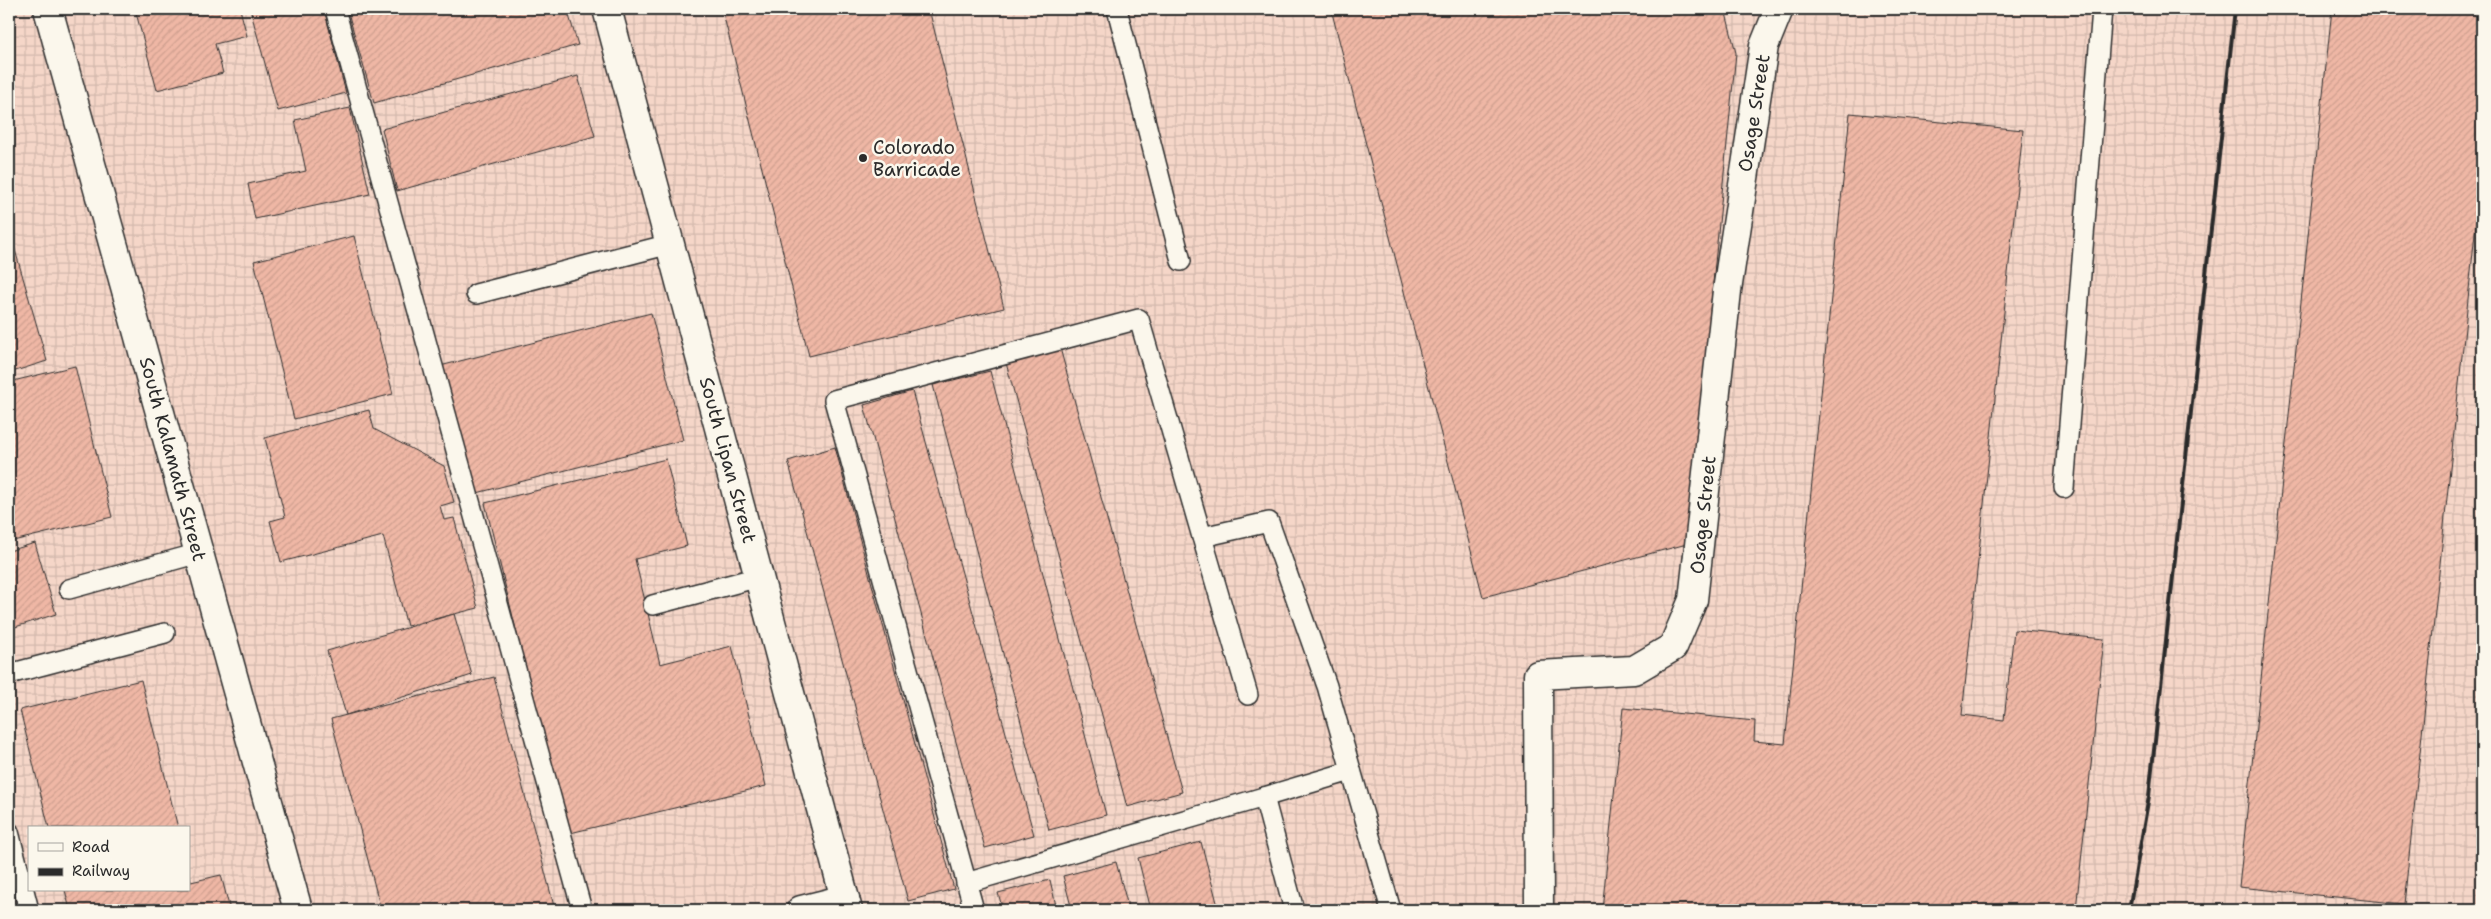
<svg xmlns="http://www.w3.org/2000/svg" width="2491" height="919" font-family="'Shantell Sans',sans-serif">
  <defs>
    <pattern id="industrial-grid" width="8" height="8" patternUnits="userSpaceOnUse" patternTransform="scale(1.25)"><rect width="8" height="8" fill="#f5d6c8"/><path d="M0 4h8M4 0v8" fill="none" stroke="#d2b8ac"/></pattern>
    <pattern id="building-hatch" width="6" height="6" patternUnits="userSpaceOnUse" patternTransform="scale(1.25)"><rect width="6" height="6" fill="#efb7a5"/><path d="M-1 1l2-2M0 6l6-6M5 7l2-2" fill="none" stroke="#cd9e8e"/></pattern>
  </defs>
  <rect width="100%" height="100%" fill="#f7e4d7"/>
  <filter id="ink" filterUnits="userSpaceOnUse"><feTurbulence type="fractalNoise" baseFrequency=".02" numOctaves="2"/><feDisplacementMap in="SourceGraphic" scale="10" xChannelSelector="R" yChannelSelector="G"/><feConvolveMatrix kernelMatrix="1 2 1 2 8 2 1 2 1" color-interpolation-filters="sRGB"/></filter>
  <g filter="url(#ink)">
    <path fill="url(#industrial-grid)" fill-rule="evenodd" d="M9,9H2482V910H9ZM29,828H189V890H29Z"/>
    <g fill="url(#building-hatch)" stroke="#2b2b2b">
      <polygon points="150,9 240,9 247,36 215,44 223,73 157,90 136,13"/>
      <polygon points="250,9 324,9 346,93 278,111"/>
      <polygon points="347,9 567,9 578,45 374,103"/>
      <polygon points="722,9 929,9 1004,308 809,356"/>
      <polygon points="1331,9 1725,9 1736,53 1687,544 1483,597"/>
      <polygon points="2332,9 2482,9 2482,167 2404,904 2239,887"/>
      <polygon points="578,76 595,136 397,191 382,129"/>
      <polygon points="350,108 370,194 255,219 248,184 306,171 295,120"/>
      <polygon points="1850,113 2023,130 1962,715 2004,720 2014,630 2104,639 2076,910 1602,910 1623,708 1755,721 1754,741 1785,744"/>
      <polygon points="9,229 47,361 9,373"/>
      <polygon points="354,236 393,394 294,419 254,261"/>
      <polygon points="651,313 683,440 473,494 440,366"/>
      <polygon points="1060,348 1182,792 1127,807 1006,363"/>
      <polygon points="75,366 112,517 9,542 9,382"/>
      <polygon points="990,371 1106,815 1049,830 933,385"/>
      <polygon points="912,391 1034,835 985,848 864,405"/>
      <polygon points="369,410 374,429 444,466 454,502 440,506 444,520 454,518 478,608 407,626 383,536 281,562 270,521 285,517 265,438"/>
      <polygon points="835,447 954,889 908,901 788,461"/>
      <polygon points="666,459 687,546 635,559 660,664 732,646 766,786 566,834 485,503"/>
      <polygon points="35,543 56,614 9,629 9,551"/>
      <polygon points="454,614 472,675 346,715 327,651"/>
      <polygon points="494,677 555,910 381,910 331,719"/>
      <polygon points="141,680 178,828 49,828 20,710"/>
      <polygon points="1201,842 1219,910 1151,910 1138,858"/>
      <polygon points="1116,862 1129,910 1072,910 1063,876"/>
      <polygon points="189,873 191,882 221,875 230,910 70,910 65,890 189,890"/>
      <polygon points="1050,880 1057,910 1003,910 998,893"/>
      <polygon points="959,904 961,910 936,910"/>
    </g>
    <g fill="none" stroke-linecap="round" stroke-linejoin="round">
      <defs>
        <g id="lane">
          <polyline points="335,9 582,910"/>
          <polyline points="1117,9 1181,261"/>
          <polyline points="476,294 670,244"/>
          <polyline points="2064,488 2102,9"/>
          <polyline points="1202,537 1248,695"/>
          <polyline points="69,589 199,553"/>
          <polyline points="653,605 759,577"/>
          <polyline points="9,674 165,633"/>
          <polyline points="1264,797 1351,771"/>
          <polyline points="9,832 29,910"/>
          <polyline points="966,883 1264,797 1294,910"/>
          <polyline points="974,910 834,400 1139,319 1202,537 1269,522 1327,686 1391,910"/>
        </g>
        <g id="street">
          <polyline points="48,9 298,910"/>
          <polyline points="607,9 848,910"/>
          <polyline points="801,910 845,899"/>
          <polyline points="1539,910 1538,675 1634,670 1673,647 1693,600 1727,291 1764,46 1779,9"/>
        </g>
      </defs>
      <use href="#lane" stroke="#2b2b2b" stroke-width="22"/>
      <use href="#street" stroke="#2b2b2b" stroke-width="31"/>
      <use href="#lane" stroke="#fbf7ec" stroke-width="19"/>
      <use href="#street" stroke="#fbf7ec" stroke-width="28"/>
      <polyline stroke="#2b2b2b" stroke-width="4" points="2129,910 2149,796 2235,9"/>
    </g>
  </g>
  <circle fill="#2b2b2b" stroke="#fbf7ec" stroke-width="2" cx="863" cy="158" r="5"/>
  <g text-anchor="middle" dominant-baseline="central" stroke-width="5" stroke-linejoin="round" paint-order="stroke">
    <g font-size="19" fill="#2b2b2b" stroke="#fbf7ec">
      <text transform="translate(1754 113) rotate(-81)">Osage Street</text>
      <text transform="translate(173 459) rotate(75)">South Kalamath Street</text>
      <text transform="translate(728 460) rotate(75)">South Lipan Street</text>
      <text transform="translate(1703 515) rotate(-84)">Osage Street</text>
    </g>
    <g font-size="19" fill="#2b2b2b" stroke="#fbf7ec" text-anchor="start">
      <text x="873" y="147">Colorado<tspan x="873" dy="22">Barricade</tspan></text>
    </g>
  </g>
  <rect width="2491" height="919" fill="none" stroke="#fbf7ec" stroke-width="30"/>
  <rect x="15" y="15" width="2461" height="889" fill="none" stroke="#2b2b2b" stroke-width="2" filter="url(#ink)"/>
  <rect x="28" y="826" width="162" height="65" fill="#fbf7ec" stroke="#a8a59f"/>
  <rect x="38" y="843" width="25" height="8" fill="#fbf7ec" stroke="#a8a59f"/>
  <text x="72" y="852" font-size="15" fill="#2b2b2b">Road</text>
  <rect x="38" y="868" width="25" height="8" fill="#2b2b2b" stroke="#a8a59f"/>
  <text x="72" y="876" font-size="15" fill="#2b2b2b">Railway</text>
</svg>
